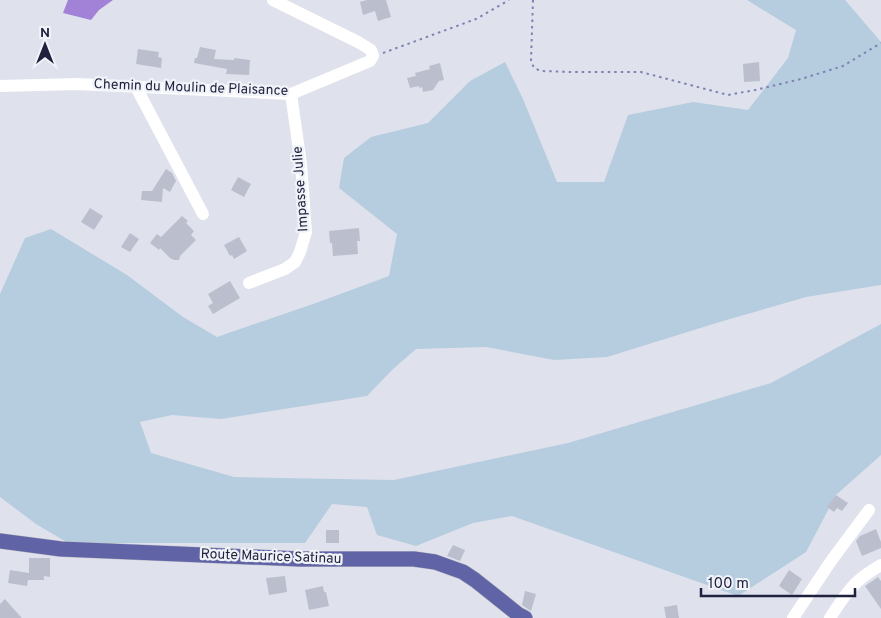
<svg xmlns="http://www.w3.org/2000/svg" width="881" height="618" font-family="Overpass,sans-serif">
  <rect width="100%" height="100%" fill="#dfe2ec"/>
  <polygon fill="#b6ccdf" points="747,0 845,0 881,42 881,285 806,297 723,321 607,357 554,360 486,347 416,349 392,370 367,396 221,419 172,415 140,422 151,453 234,477 394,480 568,443 771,383 881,324 881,455 836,495 806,552 738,596 512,516 473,523 416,546 377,535 367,507 332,504 305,543 68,543 36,524 0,497 0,294 25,238 51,229 127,275 183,317 217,337 316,303 389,276 397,234 339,188 344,158 371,137 428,123 470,81 505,62 523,99 557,182 604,182 628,115 693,102 748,110 788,58 796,30"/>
  <polygon fill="#a182d7" points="68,0 113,0 99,10 91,20 63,13"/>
  <g fill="#bbbfcd">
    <polygon points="367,0 386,0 391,17 378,21 375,11 363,15 360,2"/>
    <polygon points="200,47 216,50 214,59 234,60 234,58 250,60 249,75 226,74 227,69 194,63 195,58 197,58"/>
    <polygon points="138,49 159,52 158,57 162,58 161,68 136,64"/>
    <polygon points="759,62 760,81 744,82 743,64"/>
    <polygon points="440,63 444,80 439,81 433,90 423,92 422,87 419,88 419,86 410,88 407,78 416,76 415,73 430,69 429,66"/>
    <polygon points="166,169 172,173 176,181 170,192 163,188 162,202 141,200 142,191 152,191"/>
    <polygon points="238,177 251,184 244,197 231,190"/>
    <polygon points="90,208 103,216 94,230 81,222"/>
    <polygon points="182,216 188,221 186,223 194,231 191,235 196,240 180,256 179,260 174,260 170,258 160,248 159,250 150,243 157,234 161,237"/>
    <polygon points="359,228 360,241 357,241 358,254 333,256 332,243 330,243 329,231"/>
    <polygon points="130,233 139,239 130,252 121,247"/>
    <polygon points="239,237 247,251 234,259 232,255 230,256 224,245"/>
    <polygon points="230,281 240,298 213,314 208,306 213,303 208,294"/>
    <polygon points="836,495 848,503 842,511 837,508 834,512 827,507"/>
    <polygon points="876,529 881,542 881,548 862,556 856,541 860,536"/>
    <rect x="326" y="530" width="13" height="13"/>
    <polygon points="453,545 465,550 460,561 447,556"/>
    <polygon points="29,558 50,558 50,577 44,576 44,580 28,580 27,586 8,583 10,570 29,573"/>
    <polygon points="789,570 802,579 792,595 779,586"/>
    <polygon points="285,576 287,592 269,595 266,578"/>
    <polygon points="878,577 881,581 881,609 865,586"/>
    <polygon points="323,586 324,592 326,592 329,606 309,610 305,590"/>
    <polygon points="525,591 536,594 531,611 522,605"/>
    <polygon points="5,599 11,606 22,618 0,618 0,604"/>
    <polygon points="677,605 679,618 666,618 664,607"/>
  </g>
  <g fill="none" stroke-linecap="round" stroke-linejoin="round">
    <defs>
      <polyline id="major" points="0,541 61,549 299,559 414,559 435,562 463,572 475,580 519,615 525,618"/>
    </defs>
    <use href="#major" stroke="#bcbcc5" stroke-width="16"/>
    <g stroke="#7d83b3" stroke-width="2" stroke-dasharray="2.5 4" stroke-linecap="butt">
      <polyline points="533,0 531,61 534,68 541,71 570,72 641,72 728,95 755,90 801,79 843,66 881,43"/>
      <polyline points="383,53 476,19 509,0"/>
    </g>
    <g stroke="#fff" stroke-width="12">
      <polyline points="0,86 77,84 291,94 370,61 373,56 371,50 358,42 273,0"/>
      <polyline points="136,87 203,214"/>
      <polyline points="249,283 285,269 295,262 300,252 306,232 301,164 291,94"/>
      <polyline points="793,618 831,561 869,510"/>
      <path d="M830,618C847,592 853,581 881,565"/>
    </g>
    <use href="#major" stroke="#6063a6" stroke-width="15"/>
  </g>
  <g text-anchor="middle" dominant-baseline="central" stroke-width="4.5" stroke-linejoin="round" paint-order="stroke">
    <g font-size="14" fill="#1f213e" stroke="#f0f3f8">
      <text transform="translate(191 88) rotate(2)">Chemin du Moulin de Plaisance</text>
      <text transform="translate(301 189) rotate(-94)">Impasse Julie</text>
      <text transform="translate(271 557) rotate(2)">Route Maurice Satinau</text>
    </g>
  </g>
  <g transform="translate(45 45)" stroke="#f0f3f8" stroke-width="4" paint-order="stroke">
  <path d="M0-4L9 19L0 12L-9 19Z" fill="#1f213e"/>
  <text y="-8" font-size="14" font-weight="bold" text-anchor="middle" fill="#1f213e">N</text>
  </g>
  <path d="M701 588v8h154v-8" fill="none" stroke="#1f213e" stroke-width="2.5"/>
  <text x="708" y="588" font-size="15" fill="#1f213e" stroke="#f0f3f8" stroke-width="4" paint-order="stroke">100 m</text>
</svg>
